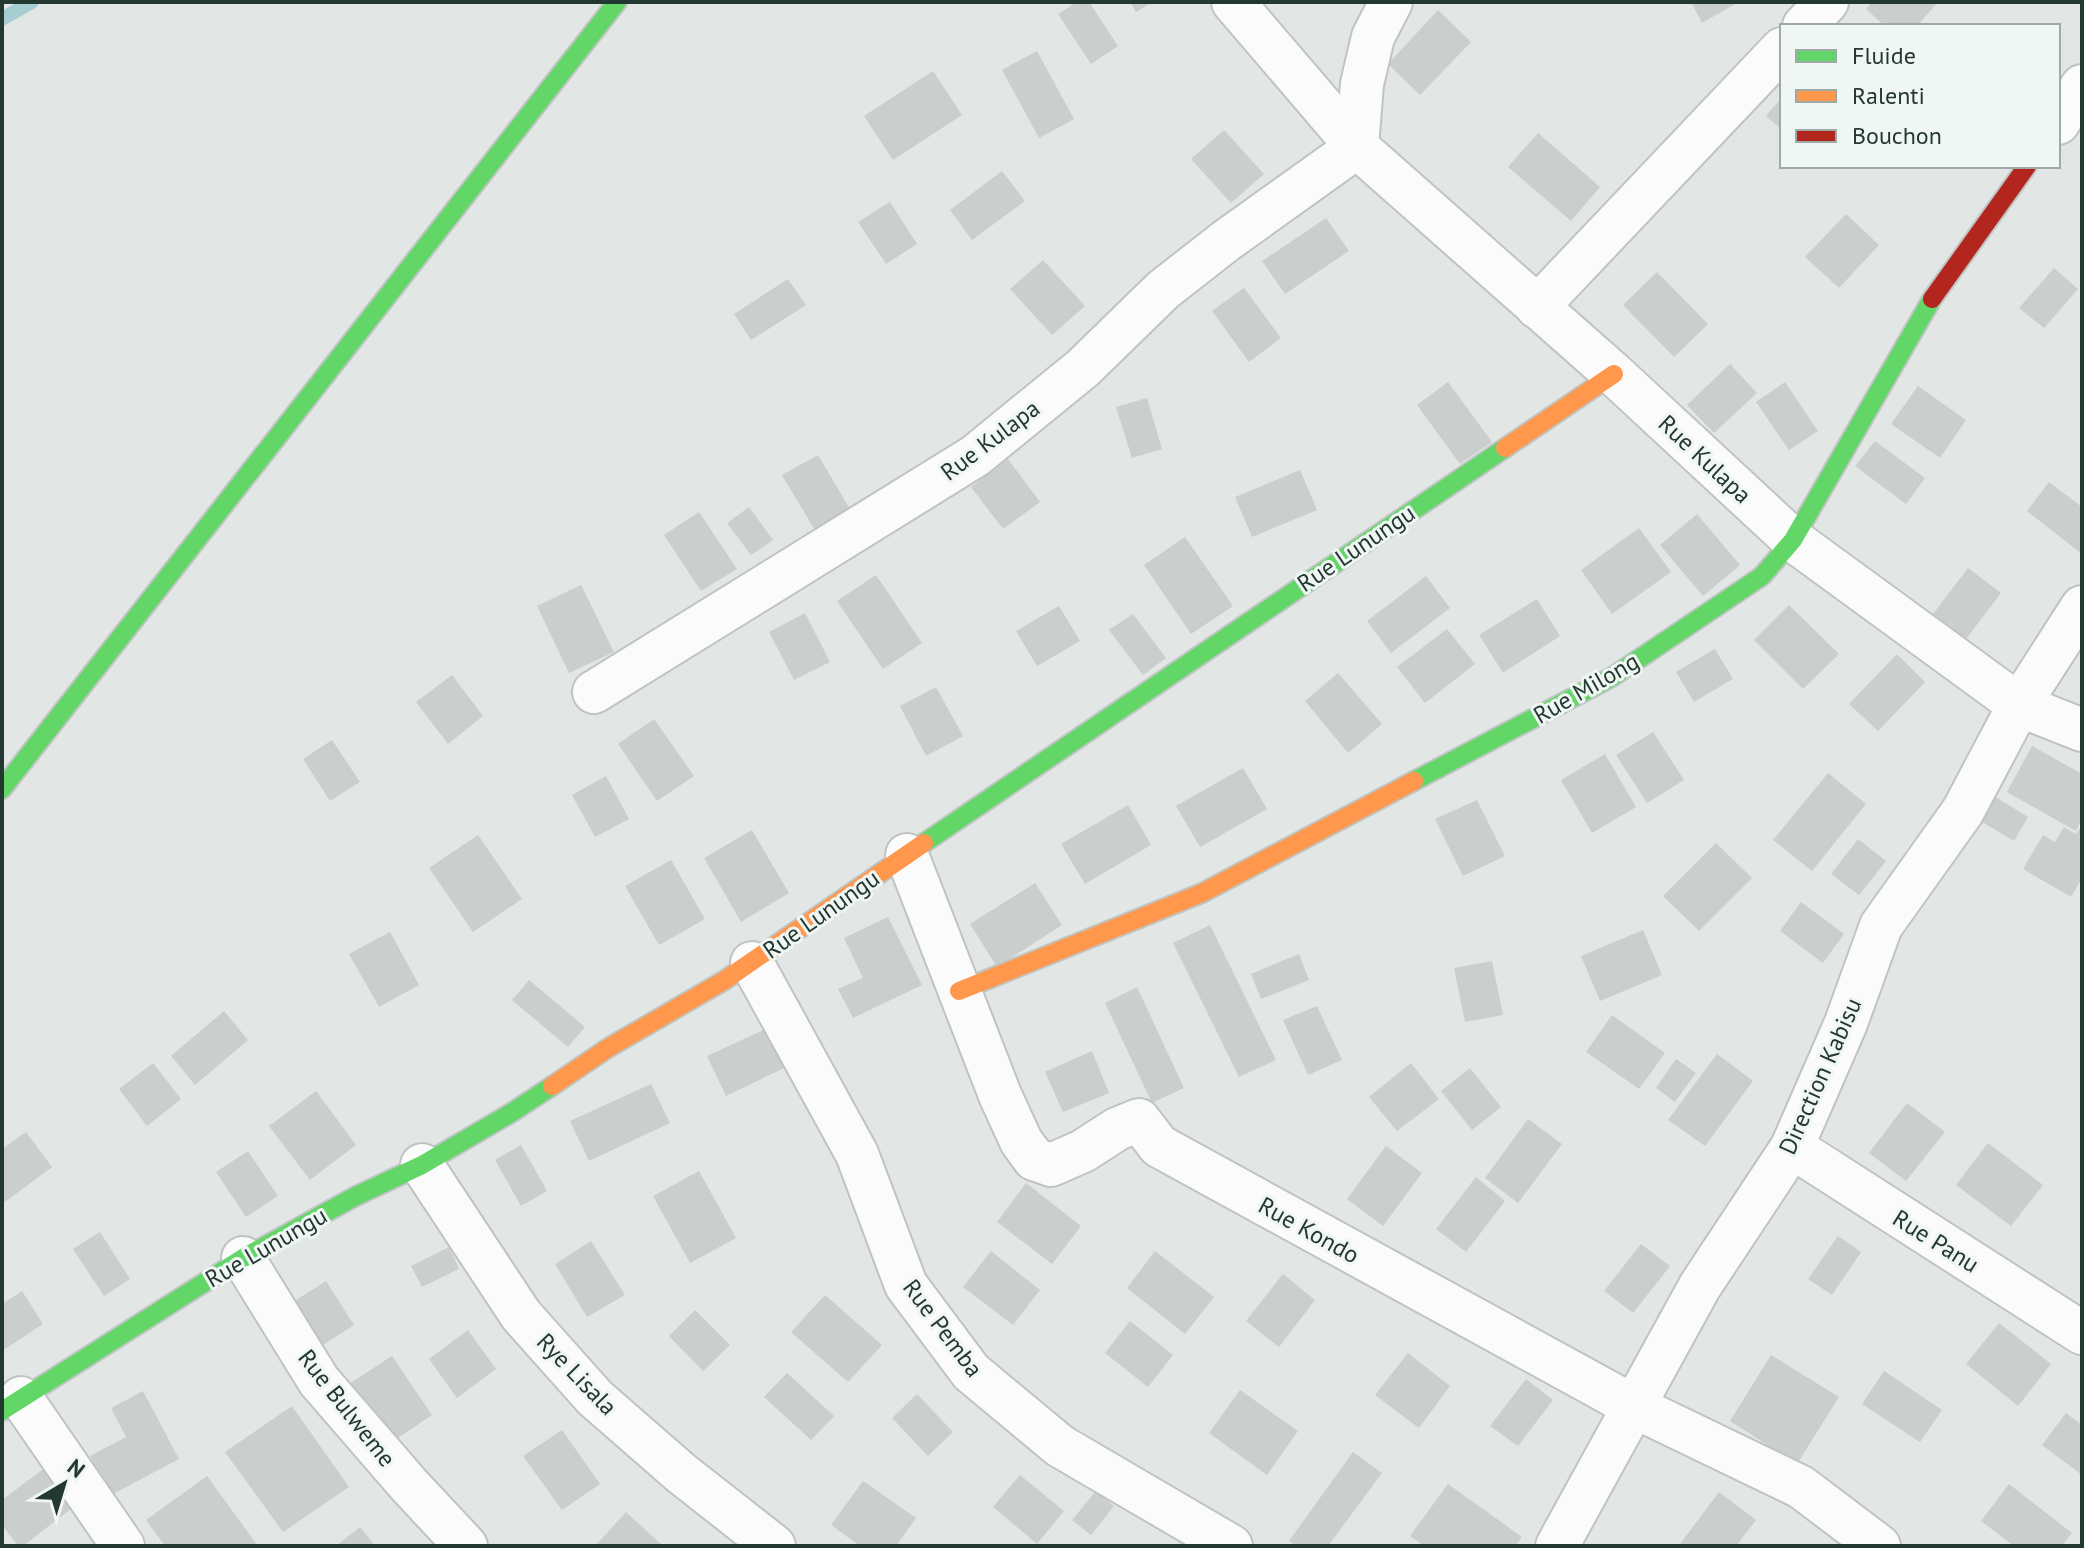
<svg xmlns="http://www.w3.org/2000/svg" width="2084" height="1548" font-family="'PT Sans',sans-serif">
  <rect width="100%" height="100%" fill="#e2e7e5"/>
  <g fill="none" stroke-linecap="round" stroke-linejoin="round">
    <polyline stroke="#a6cdd1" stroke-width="14" points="2,19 32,2"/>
  </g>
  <g fill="#cacecc">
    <polygon points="1077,2 1089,2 1118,46 1091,64 1058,14"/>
    <polygon points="1130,2 1153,2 1136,12"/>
    <polygon points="1691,2 1739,2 1702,23"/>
    <polygon points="1872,2 1938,2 1917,26 1885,26 1866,9"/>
    <polygon points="1438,10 1471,42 1420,95 1388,64"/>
    <polygon points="1037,51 1074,119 1039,138 1002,70"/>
    <polygon points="933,71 962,115 893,160 864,116"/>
    <polygon points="1782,97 1782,130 1766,116"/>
    <polygon points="1224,130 1264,174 1231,203 1191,159"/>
    <polygon points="1538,133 1600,187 1571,221 1508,167"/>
    <polygon points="1002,171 1025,201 972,240 950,210"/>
    <polygon points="890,202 917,244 886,264 858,222"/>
    <polygon points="1846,214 1879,245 1839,288 1805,257"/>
    <polygon points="1326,218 1349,251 1285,294 1262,261"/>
    <polygon points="1043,260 1085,306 1052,335 1010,289"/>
    <polygon points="2054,268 2078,289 2044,328 2019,308"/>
    <polygon points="1657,272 1708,324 1674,357 1623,305"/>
    <polygon points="788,279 806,305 751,340 734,314"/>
    <polygon points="1244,288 1281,338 1249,362 1212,311"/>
    <polygon points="1730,364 1757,393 1714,433 1687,405"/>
    <polygon points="1448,382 1492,442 1460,464 1417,405"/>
    <polygon points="1785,382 1818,431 1789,450 1756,402"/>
    <polygon points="1918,386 1966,420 1940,458 1891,424"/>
    <polygon points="1147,398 1162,449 1132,458 1116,407"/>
    <polygon points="1875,441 1925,478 1906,504 1855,466"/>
    <polygon points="818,455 854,516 819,537 782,475"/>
    <polygon points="1008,459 1040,502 1003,529 971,487"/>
    <polygon points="1300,470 1317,510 1252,537 1235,497"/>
    <polygon points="2049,482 2082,507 2082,554 2027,511"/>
    <polygon points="749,507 773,540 751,555 727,523"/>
    <polygon points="699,512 737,569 701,591 664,535"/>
    <polygon points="1697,514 1740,565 1703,596 1660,545"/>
    <polygon points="1639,528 1671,572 1612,614 1581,570"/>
    <polygon points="1185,537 1233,606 1191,634 1144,565"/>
    <polygon points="1968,568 2001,593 1966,639 1933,614"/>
    <polygon points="876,575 922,643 883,669 837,601"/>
    <polygon points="1426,576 1450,608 1391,653 1367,621"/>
    <polygon points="581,585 614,652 569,673 537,606"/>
    <polygon points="1537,599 1560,636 1503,673 1479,635"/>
    <polygon points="1789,605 1839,654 1803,689 1754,640"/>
    <polygon points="1059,606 1080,641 1037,666 1016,631"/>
    <polygon points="805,613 830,662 794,680 769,632"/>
    <polygon points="1133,614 1166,658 1143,675 1109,630"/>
    <polygon points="1447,629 1475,664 1425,703 1397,667"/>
    <polygon points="1715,649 1733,679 1694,702 1676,672"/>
    <polygon points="1897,654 1925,682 1878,731 1849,704"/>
    <polygon points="1338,673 1382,724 1348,753 1305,701"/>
    <polygon points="452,675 483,716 448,744 416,702"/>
    <polygon points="936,687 963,736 926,756 900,706"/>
    <polygon points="654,719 694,776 657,801 618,744"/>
    <polygon points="1653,732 1684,780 1647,803 1616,755"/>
    <polygon points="332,740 360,782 330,801 303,759"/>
    <polygon points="2032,746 2082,774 2082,819 2076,831 2007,792"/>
    <polygon points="1605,754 1636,807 1592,833 1561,780"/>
    <polygon points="1243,768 1267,809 1200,847 1176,806"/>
    <polygon points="1828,773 1866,804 1812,871 1773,840"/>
    <polygon points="606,776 629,819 595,837 572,795"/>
    <polygon points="1989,793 2028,817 2014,841 1974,817"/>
    <polygon points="1477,800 1505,856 1463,876 1435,819"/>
    <polygon points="1128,805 1151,845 1085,884 1061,844"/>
    <polygon points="2082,825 2082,878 2071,897 2023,869 2043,835 2055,842 2064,827 2076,834"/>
    <polygon points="752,830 789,893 741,922 704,858"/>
    <polygon points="478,835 522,899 473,932 429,868"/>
    <polygon points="1858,839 1886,861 1859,895 1831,874"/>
    <polygon points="1716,843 1752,878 1699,931 1663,896"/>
    <polygon points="671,860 705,919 659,945 625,886"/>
    <polygon points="1035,883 1062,925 997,967 970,924"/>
    <polygon points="1801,902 1844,934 1823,963 1780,931"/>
    <polygon points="888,917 922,985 853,1018 838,989 863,978 844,938"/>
    <polygon points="1210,925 1276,1060 1239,1077 1173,943"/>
    <polygon points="1643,930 1662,975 1600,1001 1581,956"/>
    <polygon points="390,932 419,985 379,1007 349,954"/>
    <polygon points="1299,954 1309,980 1261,999 1251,974"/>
    <polygon points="1492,961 1503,1015 1465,1022 1454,968"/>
    <polygon points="529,980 585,1027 568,1047 512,1000"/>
    <polygon points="1137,987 1184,1088 1152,1103 1105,1003"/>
    <polygon points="1317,1006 1342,1060 1308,1075 1283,1020"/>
    <polygon points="224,1011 248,1040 195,1085 171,1056"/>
    <polygon points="1612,1015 1665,1053 1639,1089 1586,1052"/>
    <polygon points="768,1028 786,1067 726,1096 707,1056"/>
    <polygon points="1092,1051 1109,1093 1063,1112 1045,1072"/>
    <polygon points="1717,1054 1753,1081 1705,1146 1668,1120"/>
    <polygon points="1676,1059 1696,1073 1675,1102 1656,1088"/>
    <polygon points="153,1063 181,1099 147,1126 119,1089"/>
    <polygon points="1411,1063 1439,1099 1397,1131 1369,1097"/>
    <polygon points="1470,1068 1501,1107 1472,1130 1441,1091"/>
    <polygon points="651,1084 670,1123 589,1161 570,1121"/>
    <polygon points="316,1091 356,1145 310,1180 269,1126"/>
    <polygon points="1907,1103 1945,1132 1906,1181 1869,1153"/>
    <polygon points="1528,1119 1562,1144 1518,1203 1485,1178"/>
    <polygon points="26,1132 52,1167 2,1204 2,1149"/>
    <polygon points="1988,1143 2043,1185 2011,1226 1956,1185"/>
    <polygon points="521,1145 547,1191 521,1206 495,1160"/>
    <polygon points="1386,1146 1422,1173 1383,1226 1347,1199"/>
    <polygon points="248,1151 278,1196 246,1217 216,1172"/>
    <polygon points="699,1171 736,1238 690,1263 653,1196"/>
    <polygon points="1476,1177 1505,1201 1466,1252 1436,1229"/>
    <polygon points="1026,1183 1081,1226 1052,1264 997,1222"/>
    <polygon points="100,1232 130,1279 104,1296 73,1249"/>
    <polygon points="1838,1236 1861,1252 1832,1295 1808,1279"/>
    <polygon points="591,1241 625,1295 587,1317 555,1264"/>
    <polygon points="1641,1244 1670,1266 1633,1313 1604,1291"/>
    <polygon points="449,1247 459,1269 422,1287 411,1266"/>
    <polygon points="991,1251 1040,1290 1013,1325 963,1287"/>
    <polygon points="1155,1251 1214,1297 1185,1334 1127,1288"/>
    <polygon points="1283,1274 1315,1300 1279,1347 1246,1321"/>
    <polygon points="326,1281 354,1325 321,1346 293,1302"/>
    <polygon points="22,1291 43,1324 2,1351 2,1304"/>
    <polygon points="825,1295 882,1345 848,1382 791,1332"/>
    <polygon points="695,1310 730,1345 703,1371 669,1336"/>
    <polygon points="1130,1321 1173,1355 1148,1387 1105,1353"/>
    <polygon points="1999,1323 2051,1364 2018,1406 1966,1364"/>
    <polygon points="468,1330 496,1369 457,1398 429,1359"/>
    <polygon points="1408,1353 1450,1386 1419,1428 1375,1395"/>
    <polygon points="1771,1355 1839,1397 1797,1464 1730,1421"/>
    <polygon points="392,1356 432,1415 389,1444 349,1384"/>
    <polygon points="1884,1371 1942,1410 1920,1442 1862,1404"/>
    <polygon points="787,1373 834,1416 811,1440 764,1397"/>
    <polygon points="1526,1379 1553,1400 1518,1446 1490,1426"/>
    <polygon points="1240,1390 1298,1431 1267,1475 1209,1433"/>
    <polygon points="143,1391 179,1459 111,1495 90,1456 126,1437 111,1408"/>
    <polygon points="917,1394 953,1432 928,1456 892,1418"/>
    <polygon points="292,1406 349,1487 283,1532 225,1452"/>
    <polygon points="2066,1413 2082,1425 2082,1475 2042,1445"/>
    <polygon points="562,1430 600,1484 562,1510 523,1456"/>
    <polygon points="1353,1452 1382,1473 1328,1546 1296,1546 1289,1541"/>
    <polygon points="46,1467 76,1505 23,1546 18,1546 2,1525 2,1500"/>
    <polygon points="1020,1475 1064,1511 1037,1544 993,1507"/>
    <polygon points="207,1476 258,1546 165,1546 146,1520"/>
    <polygon points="863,1481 916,1518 896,1546 860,1546 831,1525"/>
    <polygon points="1448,1484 1522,1537 1515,1546 1424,1546 1410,1536"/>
    <polygon points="2009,1484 2072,1533 2062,1546 2014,1546 1981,1521"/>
    <polygon points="1096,1491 1114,1506 1091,1535 1072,1520"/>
    <polygon points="1719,1492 1756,1520 1736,1546 1682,1546 1680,1544"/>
    <polygon points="626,1512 663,1546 599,1546 597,1544"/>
    <polygon points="360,1527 375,1546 336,1546"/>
  </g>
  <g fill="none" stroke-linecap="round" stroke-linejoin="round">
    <defs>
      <g id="street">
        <polyline points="1233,2 1357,147 1614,374 1793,540 2019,705 2082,730"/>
        <polyline points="1804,26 1827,2"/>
        <polyline points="2058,123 2082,86"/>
        <polyline points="1537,307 1782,49"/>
        <polyline points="594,692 975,456 1083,368 1163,290 1227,240 1357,147 1362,84 1373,37 1391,2"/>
        <polyline points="907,855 1000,1095 1021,1141 1034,1159 1051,1165 1083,1151 1117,1129 1139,1120 1159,1146 1635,1407 1801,1487 1879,1546"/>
        <polyline points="752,963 857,1154 906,1285 971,1372 1060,1446 1231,1546"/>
        <polyline points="1792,1147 2082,1333"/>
        <polyline points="422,1165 521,1315 595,1398 681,1473 774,1546"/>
        <polyline points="243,1258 319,1381 409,1485 466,1546"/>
        <polyline points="21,1398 123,1546"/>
        <polyline points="1557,1546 1700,1286 1792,1147 1846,1023 1881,926 1963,811 2019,705 2082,607"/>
      </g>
      <g id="fast">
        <polyline points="1414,781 1612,677 1762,576 1793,540 1932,299"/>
        <polyline points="2,789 617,2"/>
        <polyline points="924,843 1505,448"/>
        <polyline points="2,1411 243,1258 356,1196 422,1165 511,1113 552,1086"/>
      </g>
      <g id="slow">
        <polyline points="1505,448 1614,374"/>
        <polyline points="959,991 1202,893 1414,781"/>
        <polyline points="552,1086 608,1048 725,980 924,843"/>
      </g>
      <polyline id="jam" points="1932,299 2027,166"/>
    </defs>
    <use href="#street" stroke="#bfc4c2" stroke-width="46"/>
    <use href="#fast" stroke="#bfc5c2" stroke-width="22"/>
    <use href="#slow" stroke="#bfc5c2" stroke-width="22"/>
    <use href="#jam" stroke="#bfc5c2" stroke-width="22"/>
    <use href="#street" stroke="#fbfbfb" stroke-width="42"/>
    <use href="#fast" stroke="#63d668" stroke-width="18"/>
    <use href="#slow" stroke="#ff974d" stroke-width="18"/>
    <use href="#jam" stroke="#b3261e" stroke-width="18"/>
  </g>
  <g text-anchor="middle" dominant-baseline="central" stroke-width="6" stroke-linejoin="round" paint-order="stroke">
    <g font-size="24" fill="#233831" stroke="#f0f6f3">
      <text transform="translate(990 440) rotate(-37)">Rue Kulapa</text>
      <text transform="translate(1705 459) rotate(43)">Rue Kulapa</text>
      <text transform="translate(1356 548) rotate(-34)">Rue Lunungu</text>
      <text transform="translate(1586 688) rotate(-30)">Rue Milong</text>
      <text transform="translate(821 914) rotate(-35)">Rue Lunungu</text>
      <text transform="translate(1820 1076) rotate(-66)">Direction Kabisu</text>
      <text transform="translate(1309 1230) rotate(29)">Rue Kondo</text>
      <text transform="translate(1936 1241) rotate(32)">Rue Panu</text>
      <text transform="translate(266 1247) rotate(-30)">Rue Lunungu</text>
      <text transform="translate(943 1328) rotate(53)">Rue Pemba</text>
      <text transform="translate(577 1374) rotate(46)">Rye Lisala</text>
      <text transform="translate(347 1408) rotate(52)">Rue Bulweme</text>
    </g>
  </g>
  <rect width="2084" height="1548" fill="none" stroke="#233831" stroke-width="8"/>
  <rect x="1780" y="24" width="280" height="144" fill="#f0f6f3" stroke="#9eaaa5" stroke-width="2"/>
  <rect x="1796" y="50" width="40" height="12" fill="#63d668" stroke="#9eaaa5" stroke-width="2"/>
  <text x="1852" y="64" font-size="24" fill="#233831">Fluide</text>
  <rect x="1796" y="90" width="40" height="12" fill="#ff974d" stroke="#9eaaa5" stroke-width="2"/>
  <text x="1852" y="104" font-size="24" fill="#233831">Ralenti</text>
  <rect x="1796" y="130" width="40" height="12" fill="#b3261e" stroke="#9eaaa5" stroke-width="2"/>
  <text x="1852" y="144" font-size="24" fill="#233831">Bouchon</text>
  <g transform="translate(64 1484) rotate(38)" stroke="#f0f6f3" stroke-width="6" paint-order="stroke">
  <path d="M0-6L14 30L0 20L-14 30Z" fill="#233831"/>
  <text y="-12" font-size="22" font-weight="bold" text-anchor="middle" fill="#233831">N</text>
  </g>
</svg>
